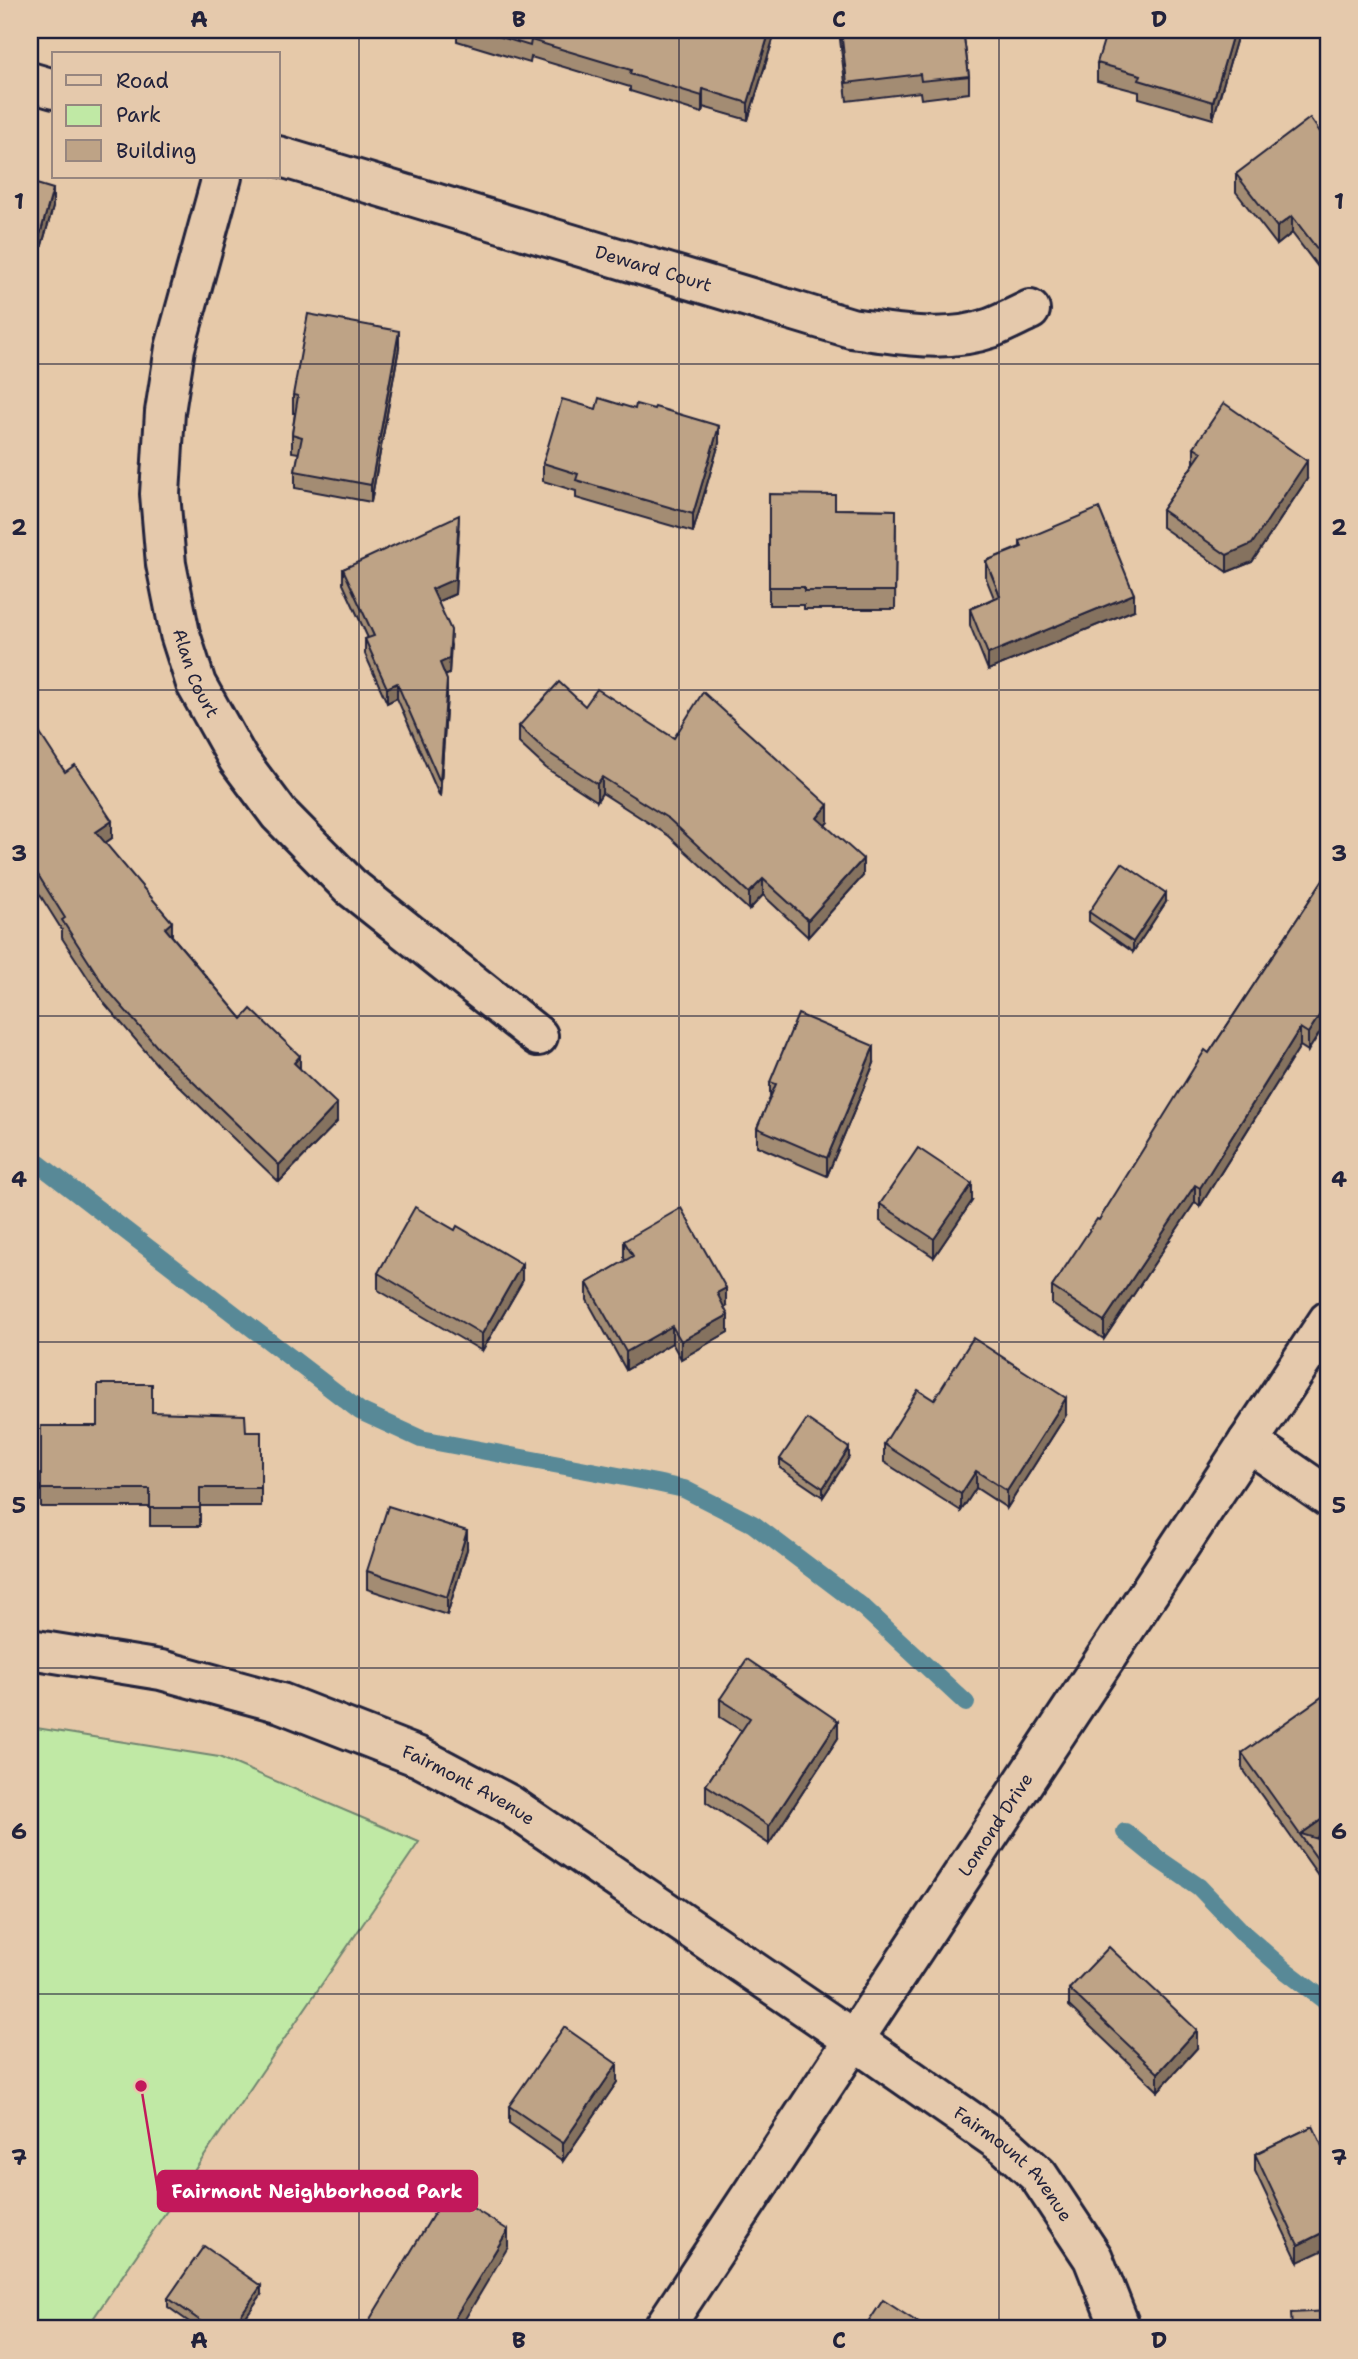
<svg xmlns="http://www.w3.org/2000/svg" width="1358" height="2359" font-family="'Shantell Sans',sans-serif">
  <rect width="100%" height="100%" fill="#e6c9a9"/>
  <filter id="ink" filterUnits="userSpaceOnUse"><feTurbulence type="fractalNoise" baseFrequency=".0143" numOctaves="2"/><feDisplacementMap in="SourceGraphic" scale="14" xChannelSelector="R" yChannelSelector="G"/><feConvolveMatrix kernelMatrix="1 2 1 2 8 2 1 2 1" color-interpolation-filters="sRGB"/></filter>
  <g filter="url(#ink)">
    <polygon fill="#c0e9a5" stroke="#718670" stroke-width="2" points="30,1727 219,1757 419,1842 86,2329 30,2329"/>
    <g fill="none" stroke-linecap="round" stroke-linejoin="round">
      <g stroke="#598997" stroke-width="18">
        <polyline points="30,1157 360,1411 421,1439 656,1483 684,1489 753,1524 864,1608 966,1703"/>
        <polyline points="1125,1832 1158,1859 1199,1887 1245,1935 1286,1971 1328,2003"/>
      </g>
      <defs>
        <g id="minor">
          <polyline points="30,82 54,89"/>
          <path id="s1" d="M278,156L851,328C897,334 945,344 991,328C1004,323 1017,316 1030,310"/>
          <path id="s2" d="M222,177L175,348L165,412L160,494L166,564L180,634L196,684L238,759L279,814L351,887L538,1036"/>
          <polyline points="1248,1442 1328,1497"/>
          <path id="s3" d="M854,2040L1006,2146L1038,2175L1093,2258L1121,2329"/>
        </g>
        <g id="tertiary">
          <path id="s4" d="M30,1649L161,1670L281,1703L419,1757L508,1804L854,2040"/>
        </g>
        <g id="secondary">
          <path id="s5" d="M663,2329L1328,1321"/>
        </g>
      </defs>
      <use href="#minor" stroke="#22223b" stroke-width="44"/>
      <use href="#tertiary" stroke="#22223b" stroke-width="44"/>
      <use href="#secondary" stroke="#22223b" stroke-width="44"/>
      <use href="#minor" stroke="#e5c9ac" stroke-width="38"/>
      <use href="#tertiary" stroke="#e5c9ac" stroke-width="38"/>
      <use href="#secondary" stroke="#e5c9ac" stroke-width="38"/>
    </g>
    <g fill="#a38c73" stroke="#22223b" stroke-width="2">
      <polygon points="451,30 776,30 748,120 703,107 702,113 630,91 630,87 531,57 530,63 457,41 457,32"/>
      <polygon points="839,30 963,30 969,76 969,93 921,99 920,92 847,101"/>
      <polygon points="1236,30 1236,41 1213,119 1139,98 1139,92 1097,81 1097,63"/>
      <polygon points="1328,143 1328,280 1292,233 1277,245 1236,192 1236,174"/>
      <polygon points="30,182 53,207 33,276 30,275"/>
      <polygon points="399,348 371,502 295,488 295,471 299,453 292,452 292,434 295,413 293,413 293,395"/>
      <polygon points="719,443 693,532 576,498 576,491 543,481 543,463"/>
      <polygon points="1194,447 1307,479 1252,562 1227,572 1162,527 1162,510 1194,463"/>
      <polygon points="769,494 835,509 896,510 895,609 804,609 804,605 769,605"/>
      <polygon points="459,530 455,594 438,602 451,645 449,674 445,675 447,695 440,797 397,698 387,703 365,654 365,639 368,638 343,584 343,569"/>
      <polygon points="1020,541 1134,610 988,670 970,625 970,609 994,598 986,578 986,561 1020,547"/>
      <polygon points="585,706 674,738 828,822 825,825 863,876 808,937 763,895 749,910 669,836 602,793 597,801 546,768 519,743 519,726"/>
      <polygon points="30,726 65,772 112,838 105,843 172,936 242,1019 300,1069 337,1122 279,1182 158,1066 105,1004 62,938 62,930 30,879"/>
      <polygon points="1328,872 1308,1051 1300,1046 1200,1206 1195,1202 1104,1339 1052,1304 1052,1287 1099,1220"/>
      <polygon points="1166,902 1133,952 1089,921 1089,912"/>
      <polygon points="874,1063 827,1176 757,1146 757,1128 770,1099 770,1082"/>
      <polygon points="972,1201 934,1257 880,1221 880,1204"/>
      <polygon points="624,1241 726,1306 724,1307 728,1332 681,1359 672,1343 626,1370 587,1300 587,1283 625,1261 624,1258"/>
      <polygon points="378,1273 522,1282 482,1351 378,1290"/>
      <polygon points="934,1400 1066,1415 1007,1508 976,1488 961,1511 884,1462 884,1444"/>
      <polygon points="152,1412 246,1432 261,1432 261,1506 200,1506 200,1526 150,1526 150,1507 41,1507 41,1426 98,1426"/>
      <polygon points="849,1457 823,1497 780,1468 780,1459"/>
      <polygon points="467,1549 447,1615 367,1589 367,1571"/>
      <polygon points="720,1699 838,1738 769,1844 706,1802 706,1785 742,1731 720,1717"/>
      <polygon points="1242,1753 1328,1829 1316,1838 1328,1842 1328,1889 1242,1768"/>
      <polygon points="1069,1989 1197,2048 1158,2091 1069,2006"/>
      <polygon points="617,2082 563,2161 509,2123 509,2106"/>
      <polygon points="1313,2126 1298,2262 1255,2171 1255,2154"/>
      <polygon points="261,2295 237,2329 199,2329 168,2307 168,2298"/>
    </g>
    <g fill="#85725e" stroke="#22223b" stroke-width="2">
      <polygon points="770,30 776,30 748,120 748,103"/>
      <polygon points="1234,30 1236,30 1236,41 1213,119 1213,102"/>
      <polygon points="703,89 703,107 702,113 702,96"/>
      <polygon points="53,189 53,207 33,276 33,259"/>
      <polygon points="1292,216 1292,233 1277,245 1277,227"/>
      <polygon points="399,331 399,348 371,502 371,485"/>
      <polygon points="719,426 719,443 693,532 693,514"/>
      <polygon points="1307,461 1307,479 1252,562 1227,572 1227,555"/>
      <polygon points="459,515 455,594 432,604 432,589"/>
      <polygon points="1134,594 1134,610 988,670 988,654"/>
      <polygon points="451,630 449,674 440,678 440,663"/>
      <polygon points="447,680 447,695 440,797 440,782"/>
      <polygon points="397,683 397,698 387,703 387,688"/>
      <polygon points="602,777 602,793 597,801 597,784"/>
      <polygon points="828,805 828,822 817,835 817,818"/>
      <polygon points="112,821 112,838 96,849 96,832"/>
      <polygon points="863,859 863,876 808,937 808,920"/>
      <polygon points="763,879 763,895 749,910 749,893"/>
      <polygon points="1166,893 1166,902 1133,952 1133,942"/>
      <polygon points="172,922 172,940 165,928"/>
      <polygon points="1328,1002 1328,1020 1308,1051 1308,1033"/>
      <polygon points="1300,1028 1300,1046 1200,1206 1200,1188"/>
      <polygon points="874,1046 874,1063 827,1176 827,1158"/>
      <polygon points="300,1056 300,1074 294,1063"/>
      <polygon points="337,1104 337,1122 279,1182 279,1165"/>
      <polygon points="972,1184 972,1201 934,1257 934,1239"/>
      <polygon points="1195,1185 1195,1202 1104,1339 1104,1321"/>
      <polygon points="522,1264 522,1282 482,1351 482,1334"/>
      <polygon points="726,1288 726,1306 717,1311 717,1293"/>
      <polygon points="728,1315 728,1332 681,1359 681,1341"/>
      <polygon points="672,1326 672,1343 626,1370 626,1352"/>
      <polygon points="1066,1398 1066,1415 1007,1508 1007,1491"/>
      <polygon points="849,1448 849,1457 823,1497 823,1488"/>
      <polygon points="976,1471 976,1488 961,1511 961,1494"/>
      <polygon points="467,1531 467,1549 447,1615 447,1597"/>
      <polygon points="838,1721 838,1738 769,1844 769,1826"/>
      <polygon points="1328,1815 1328,1829 1307,1845 1301,1834"/>
      <polygon points="1197,2030 1197,2048 1158,2091 1158,2073"/>
      <polygon points="617,2064 617,2082 563,2161 563,2143"/>
      <polygon points="508,2230 508,2247 459,2329 448,2329"/>
      <polygon points="1328,2230 1328,2248 1298,2262 1298,2245"/>
      <polygon points="261,2286 261,2295 237,2329 231,2329"/>
    </g>
    <g fill="#bea386" stroke="#22223b" stroke-width="2">
      <polygon points="478,30 770,30 748,103 703,89 702,96 630,74 631,70 531,40 530,46"/>
      <polygon points="841,30 963,30 969,76 921,81 920,74 847,83"/>
      <polygon points="1107,30 1234,30 1213,102 1139,80 1141,75 1097,63"/>
      <polygon points="1310,118 1328,143 1328,263 1292,216 1277,227 1236,174"/>
      <polygon points="30,182 53,189 33,259 30,258"/>
      <polygon points="308,314 399,331 371,485 295,471 302,437 292,434 298,396 293,395"/>
      <polygon points="599,398 635,409 636,404 654,409 655,407 719,426 693,514 576,480 578,474 543,463 562,399 596,409"/>
      <polygon points="1224,403 1307,461 1252,544 1227,555 1162,510 1202,452 1194,447"/>
      <polygon points="769,494 835,495 835,509 896,510 895,591 804,591 804,587 769,587"/>
      <polygon points="1099,508 1134,594 988,654 970,609 1000,596 986,561 1022,547 1020,541"/>
      <polygon points="459,515 455,579 432,589 451,630 449,659 440,663 447,680 440,782 397,683 387,688 365,639 374,636 343,569"/>
      <polygon points="559,682 585,706 597,689 674,738 703,692 828,805 817,818 863,859 808,920 763,879 749,893 669,819 602,777 597,784 546,751 519,726"/>
      <polygon points="33,723 65,772 75,765 112,821 96,832 172,922 165,928 242,1019 251,1009 300,1056 294,1063 337,1104 279,1165 158,1048 105,987 62,920 65,918 30,862 30,726"/>
      <polygon points="1122,863 1166,893 1133,942 1089,912"/>
      <polygon points="1328,872 1328,1002 1308,1033 1300,1028 1200,1188 1195,1185 1104,1321 1052,1287 1097,1219 1099,1220 1205,1050 1209,1053"/>
      <polygon points="798,1014 874,1046 827,1158 757,1128 776,1084 770,1082"/>
      <polygon points="918,1148 972,1184 934,1239 880,1204"/>
      <polygon points="415,1207 455,1230 457,1226 522,1264 482,1334 378,1273"/>
      <polygon points="681,1208 726,1288 717,1293 728,1315 681,1341 672,1326 626,1352 587,1283 633,1256 624,1241"/>
      <polygon points="973,1338 1066,1398 1007,1491 976,1471 961,1494 884,1444 918,1390 934,1400"/>
      <polygon points="98,1384 152,1384 152,1412 245,1415 246,1432 261,1432 261,1488 200,1488 200,1508 150,1508 150,1489 41,1489 41,1426 98,1426"/>
      <polygon points="807,1419 849,1448 823,1488 780,1459"/>
      <polygon points="388,1506 467,1531 447,1597 367,1571"/>
      <polygon points="747,1659 838,1721 769,1826 706,1785 750,1718 720,1699"/>
      <polygon points="1326,1694 1328,1697 1328,1815 1301,1834 1328,1842 1328,1874 1242,1753"/>
      <polygon points="1109,1947 1197,2030 1158,2073 1069,1989"/>
      <polygon points="564,2027 617,2064 563,2143 509,2106"/>
      <polygon points="1313,2126 1328,2159 1328,2230 1298,2245 1255,2154"/>
      <polygon points="447,2192 508,2230 448,2329 364,2329"/>
      <polygon points="204,2246 261,2286 231,2329 212,2329 168,2298"/>
      <polygon points="883,2300 928,2329 864,2329"/>
      <polygon points="1328,2311 1328,2329 1292,2329 1291,2313"/>
    </g>
  </g>
  <path fill="none" stroke="#22223b" stroke-width="2" stroke-opacity="0.55" d="M359,30V2329M679,30V2329M999,30V2329M30,364H1328M30,690H1328M30,1016H1328M30,1342H1328M30,1668H1328M30,1994H1328"/>
  <g text-anchor="middle" dominant-baseline="central" stroke-width="7" stroke-linejoin="round" paint-order="stroke">
    <g font-size="18" fill="#22223b" stroke="#e5c9ac">
      <text stroke="none"><textPath href="#s1" startOffset="392">Deward Court</textPath></text>
      <text stroke="none"><textPath href="#s2" startOffset="508">Alan Court</textPath></text>
      <text stroke="none"><textPath href="#s4" startOffset="462">Fairmont Avenue</textPath></text>
      <text stroke="none"><textPath href="#s5" startOffset="604">Lomond Drive</textPath></text>
      <text stroke="none"><textPath href="#s3" startOffset="203">Fairmount Avenue</textPath></text>
    </g>
  </g>
  <path fill="none" stroke="#c2185b" stroke-width="2.5" d="M141 2086L158 2191"/>
  <circle fill="#c2185b" stroke="#e5c9ac" stroke-width="2.5" cx="141" cy="2086" r="7"/>
  <rect fill="#c2185b" stroke="#c2185b" stroke-width="2.5" x="158" y="2171" width="319" height="40" rx="7"/>
  <g font-size="19" text-anchor="middle" font-weight="bold" fill="#fff">
    <text x="317" y="2198">Fairmont Neighborhood Park</text>
  </g>
  <rect width="1358" height="2359" fill="none" stroke="#e5c9ac" stroke-width="77"/>
  <rect x="52" y="52" width="228" height="126" fill="#e5c9ac" stroke="#97867f" stroke-width="2"/>
  <rect x="66" y="75" width="35" height="10" fill="#e5c9ac" stroke="#97867f" stroke-width="2"/>
  <text x="116" y="88" font-size="21" fill="#22223b">Road</text>
  <rect x="66" y="105" width="35" height="21" fill="#c0e9a5" stroke="#97867f" stroke-width="2"/>
  <text x="116" y="122" font-size="21" fill="#22223b">Park</text>
  <rect x="66" y="140" width="35" height="21" fill="#bea386" stroke="#97867f" stroke-width="2"/>
  <text x="116" y="158" font-size="21" fill="#22223b">Building</text>
  <rect x="38" y="38" width="1282" height="2282" fill="none" stroke="#22223b" stroke-width="2.5"/>
  <g font-size="23" text-anchor="middle" font-weight="bold" fill="#22223b">
    <text x="199" y="27">A</text>
    <text x="519" y="27">B</text>
    <text x="839" y="27">C</text>
    <text x="1159" y="27">D</text>
    <text x="19" y="209">1</text>
    <text x="1339" y="209">1</text>
    <text x="19" y="535">2</text>
    <text x="1339" y="535">2</text>
    <text x="19" y="861">3</text>
    <text x="1339" y="861">3</text>
    <text x="19" y="1187">4</text>
    <text x="1339" y="1187">4</text>
    <text x="19" y="1513">5</text>
    <text x="1339" y="1513">5</text>
    <text x="19" y="1839">6</text>
    <text x="1339" y="1839">6</text>
    <text x="19" y="2165">7</text>
    <text x="1339" y="2165">7</text>
    <text x="199" y="2348">A</text>
    <text x="519" y="2348">B</text>
    <text x="839" y="2348">C</text>
    <text x="1159" y="2348">D</text>
  </g>
</svg>
